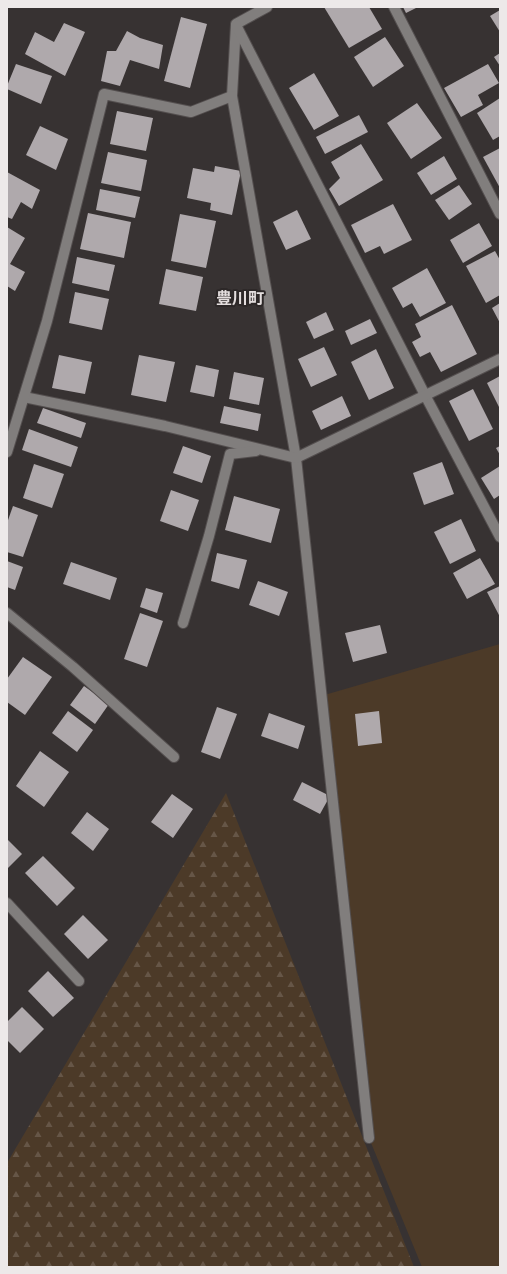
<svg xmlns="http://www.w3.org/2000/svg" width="507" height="1274" font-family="Arial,'Noto Sans JP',sans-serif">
  <defs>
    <pattern id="forest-firs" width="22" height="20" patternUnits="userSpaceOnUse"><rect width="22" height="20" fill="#4c3a28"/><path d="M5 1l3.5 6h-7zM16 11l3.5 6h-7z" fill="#665647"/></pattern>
  </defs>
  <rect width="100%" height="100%" fill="#373232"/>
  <polygon fill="#4c3a28" points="500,644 500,1267 422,1267 369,1138 321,696"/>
  <polygon fill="url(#forest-firs)" points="226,793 414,1267 7,1267 7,1163"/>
  <g fill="#afa9ac">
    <polygon points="324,7 369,7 382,29 349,48"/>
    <polygon points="403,7 418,7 406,13"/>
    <polygon points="500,10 500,32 490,16"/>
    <polygon points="181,17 207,24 190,88 164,81"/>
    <polygon points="64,23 85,32 65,76 25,54 35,32 54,42"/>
    <polygon points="127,31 140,38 163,45 159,69 130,60 120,86 101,81 107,51 116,51"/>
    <polygon points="385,37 404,66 373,87 354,57"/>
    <polygon points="500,53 500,66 494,57"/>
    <polygon points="16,64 52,76 41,104 7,89 7,86"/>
    <polygon points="488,64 499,83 478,95 483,105 461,117 444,88"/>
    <polygon points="314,73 339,116 314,130 289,88"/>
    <polygon points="500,98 500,136 493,140 477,113"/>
    <polygon points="417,103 442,138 411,159 387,123"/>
    <polygon points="117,111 153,118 146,151 110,144"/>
    <polygon points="359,115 368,132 325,154 316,137"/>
    <polygon points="40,126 68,139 56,170 26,155"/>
    <polygon points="361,144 383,180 339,206 329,189 340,178 331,162"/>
    <polygon points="500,148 500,188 483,157"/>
    <polygon points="108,152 147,160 141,191 101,183"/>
    <polygon points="444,156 457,179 431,195 417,173"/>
    <polygon points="215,166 241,171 232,215 210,210 211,203 187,198 193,168 214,172"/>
    <polygon points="7,172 40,190 32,209 21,202 12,219 7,217"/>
    <polygon points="459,185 472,204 449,220 435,200"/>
    <polygon points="100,189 140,197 135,218 96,210"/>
    <polygon points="393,204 412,240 384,254 380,246 365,253 351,225"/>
    <polygon points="297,210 311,239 286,250 273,222"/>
    <polygon points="88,213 131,222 124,258 80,249"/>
    <polygon points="180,214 216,221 206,268 171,261"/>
    <polygon points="479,223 492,246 463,263 450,240"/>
    <polygon points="7,227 25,238 10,264 25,272 15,291 7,286"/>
    <polygon points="495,251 500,260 500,295 486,303 466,266"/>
    <polygon points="77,257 115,265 109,291 72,283"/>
    <polygon points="427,268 446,303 420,317 412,303 403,308 392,288"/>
    <polygon points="166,269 203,277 196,311 159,304"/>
    <polygon points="75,292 109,299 102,330 69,323"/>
    <polygon points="500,303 500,323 492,308"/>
    <polygon points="452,305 477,354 441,372 430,352 420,357 412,342 421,337 415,324"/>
    <polygon points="326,312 334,330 314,339 306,322"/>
    <polygon points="370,319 377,333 351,345 345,331"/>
    <polygon points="324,347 337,375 311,387 298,359"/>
    <polygon points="376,349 394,388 369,400 351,362"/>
    <polygon points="59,355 92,362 85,394 52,388"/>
    <polygon points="139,355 175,362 166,402 131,395"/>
    <polygon points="196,365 219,370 214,397 190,392"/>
    <polygon points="234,372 264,378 259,405 229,399"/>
    <polygon points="500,376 500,409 487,383"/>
    <polygon points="473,389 493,429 469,441 449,401"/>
    <polygon points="342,396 351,416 321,430 312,411"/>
    <polygon points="224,406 261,414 258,431 220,423"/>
    <polygon points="43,408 86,423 81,438 37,423"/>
    <polygon points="29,429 78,447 71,467 22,450"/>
    <polygon points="183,446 211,456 202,483 173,473"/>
    <polygon points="500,446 500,455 496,448"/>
    <polygon points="442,462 454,494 424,505 413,473"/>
    <polygon points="34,464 64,474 52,508 23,498"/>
    <polygon points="500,466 500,495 494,499 481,478"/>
    <polygon points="171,490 199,500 188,531 160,521"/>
    <polygon points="234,496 280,509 271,543 225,530"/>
    <polygon points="13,506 38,515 23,557 7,552 7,523"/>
    <polygon points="461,519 476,551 450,564 434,532"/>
    <polygon points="217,553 247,560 239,589 211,581"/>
    <polygon points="480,558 495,584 467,599 453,573"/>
    <polygon points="7,561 23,567 15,590 7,587"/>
    <polygon points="71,562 117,578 110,600 63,584"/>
    <polygon points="258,581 288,592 279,616 249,605"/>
    <polygon points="500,586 500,617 487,592"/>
    <polygon points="146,588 163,593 157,613 140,607"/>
    <polygon points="140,613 163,621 147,667 124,659"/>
    <polygon points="380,625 387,653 353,662 345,633"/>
    <polygon points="23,657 52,677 25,715 7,702 7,679"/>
    <polygon points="84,686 109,704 95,724 70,705"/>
    <polygon points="217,707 237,714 220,759 201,752"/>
    <polygon points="68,711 93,730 77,752 52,733"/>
    <polygon points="379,711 382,743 358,746 355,714"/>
    <polygon points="269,713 305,726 298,749 261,736"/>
    <polygon points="40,751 69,772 44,807 16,786"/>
    <polygon points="302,782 330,796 320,814 293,800"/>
    <polygon points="172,794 193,809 173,838 151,822"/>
    <polygon points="87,812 109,829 93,851 71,833"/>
    <polygon points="7,839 22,854 7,869"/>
    <polygon points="43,856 75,888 57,906 25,873"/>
    <polygon points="83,915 108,940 88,959 64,934"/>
    <polygon points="48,971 74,998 53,1017 28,991"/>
    <polygon points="22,1007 44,1029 20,1053 7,1040 7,1022"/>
  </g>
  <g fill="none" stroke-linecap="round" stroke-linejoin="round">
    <defs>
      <g id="minor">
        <polyline points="267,7 236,24 232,96 296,458 369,1138"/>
        <polyline points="394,7 500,214"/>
        <polyline points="236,25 425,395 500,537"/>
        <polyline points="24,397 165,426 296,458 500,359"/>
        <polyline points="7,452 47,321 104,94 191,112 232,96"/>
        <polyline points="7,613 73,667 174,757"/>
        <polyline points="183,623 209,536 230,454 256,451"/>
        <polyline points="7,903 79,981"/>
      </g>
    </defs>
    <use href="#minor" stroke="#544f4f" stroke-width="12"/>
    <use href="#minor" stroke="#817e7d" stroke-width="10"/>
  </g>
  <g text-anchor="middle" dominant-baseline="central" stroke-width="4" stroke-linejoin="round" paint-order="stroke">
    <g font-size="16" font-weight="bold" fill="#e4dede" stroke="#2d2828">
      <text x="240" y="298">豊川町</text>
    </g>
  </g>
  <rect width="507" height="1274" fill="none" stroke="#ede9e9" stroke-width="16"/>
</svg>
